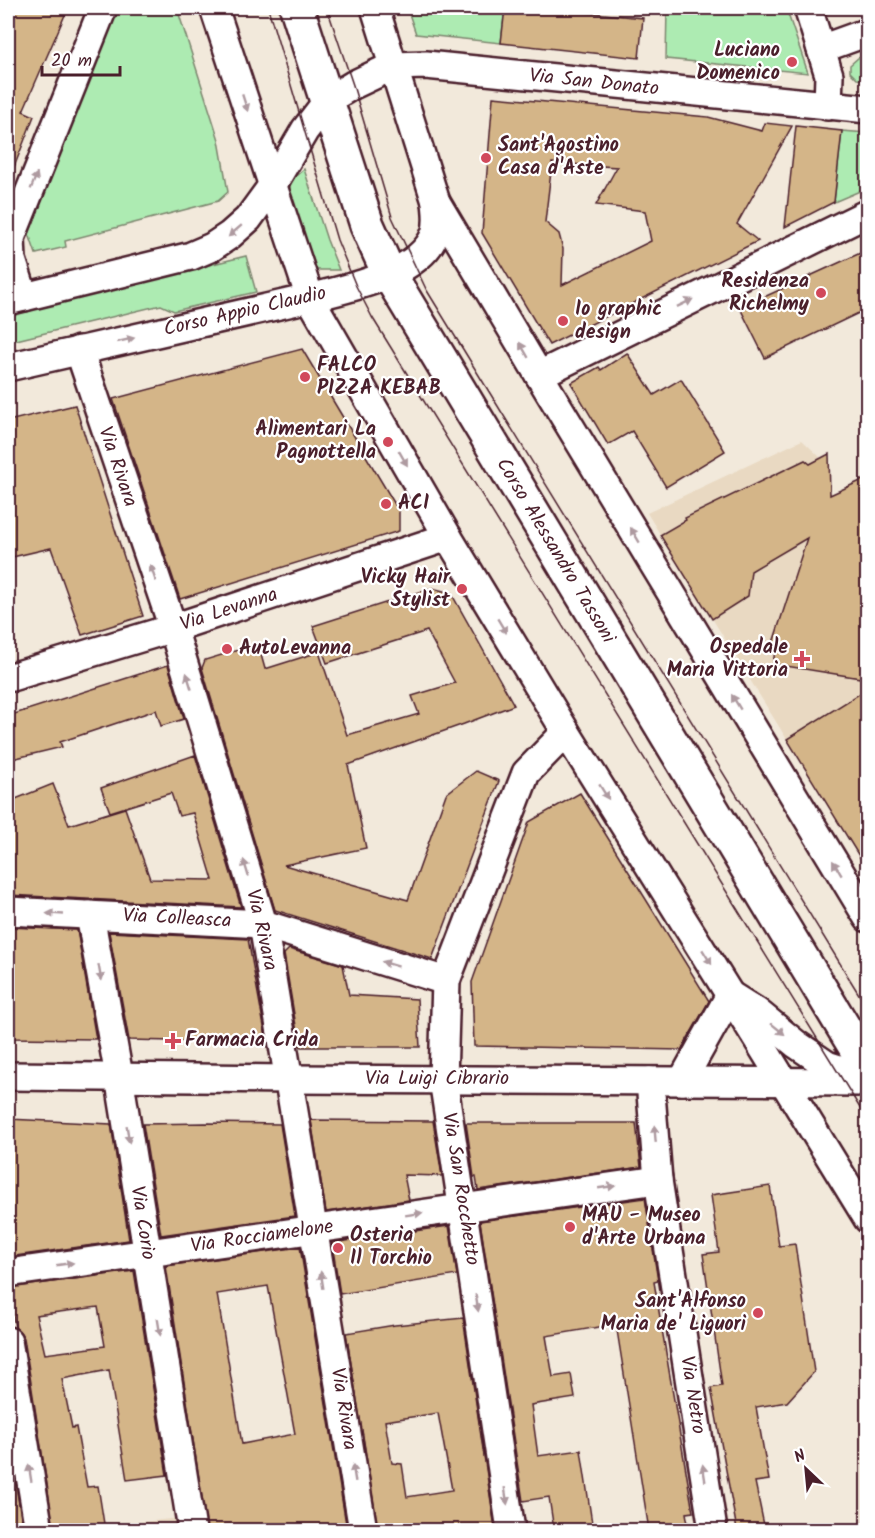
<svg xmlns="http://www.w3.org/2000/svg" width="875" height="1538" font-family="Kalam,sans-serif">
  <rect width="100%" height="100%" fill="#f2e9db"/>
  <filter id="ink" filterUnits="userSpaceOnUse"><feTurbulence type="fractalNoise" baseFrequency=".0167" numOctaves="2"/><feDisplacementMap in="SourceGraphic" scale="12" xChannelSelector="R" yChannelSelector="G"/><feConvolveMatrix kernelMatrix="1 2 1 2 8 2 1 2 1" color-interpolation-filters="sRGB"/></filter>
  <g filter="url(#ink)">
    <g fill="#e9d9c2">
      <polygon points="802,440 821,458 829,458 830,495 867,478 867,869 647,513"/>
      <polygon points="181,1518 183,1530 138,1530 143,1530 142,1522"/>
    </g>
    <g fill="#adebb2" stroke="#7c856e" stroke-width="1.5">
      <polygon points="116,8 177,8 219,140 228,192 218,201 65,241 66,247 36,254 29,234"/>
      <polygon points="407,8 505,8 501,43 416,34"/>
      <polygon points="667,8 786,8 808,73 666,59"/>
      <polygon points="867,55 867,80 857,79 850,72 850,65 858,58"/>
      <polygon points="842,131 867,133 867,188 834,202"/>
      <polygon points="304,169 327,240 339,270 314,270 288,204 291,180"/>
      <polygon points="246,256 256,292 174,311 161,305 8,342 8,314"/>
    </g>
    <g fill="#d4b588" stroke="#4a1f2b" stroke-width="1.5" fill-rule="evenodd">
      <polygon points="8,8 68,8 23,111 34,116 9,180"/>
      <polygon points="505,8 543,8 643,18 639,58 501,43"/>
      <path d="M493,97L708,117L762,131L765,123L792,126L737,224L758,241L549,345L482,233ZM552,163L617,167L596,205L645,211L651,241L562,285L563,249L559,234L545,222Z"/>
      <polygon points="796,126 842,131 834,202 785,227"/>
      <polygon points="867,250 867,309 765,358 740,308"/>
      <polygon points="302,349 399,511 399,531 180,599 113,399"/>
      <polygon points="627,353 654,395 681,379 725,451 666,487 632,431 608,445 571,383 599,367 601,370"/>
      <polygon points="75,405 143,616 82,635 51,548 8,558 8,421"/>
      <polygon points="829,454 830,495 867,478 867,679 773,664 775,651 772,646 807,538 751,571 748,596 712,619 660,535 686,520 685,518 805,460 810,464"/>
      <polygon points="432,588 451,593 514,705 464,724 348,765 366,848 284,865 408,900 446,794 476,771 499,781 432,959 275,910 202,668 205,660 258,644 265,669 319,652 347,735 419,714 412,696 455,683 427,631 327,663 313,626"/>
      <polygon points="168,665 184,719 161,726 156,710 60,742 62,747 8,760 8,716"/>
      <polygon points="867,689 867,869 787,739"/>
      <polygon points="195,755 241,907 8,895 8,802 53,784 69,825 125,808 150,879 213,880 193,813 179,816 171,793 110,812 101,788"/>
      <polygon points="580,793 709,1001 681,1050 474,1046 472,982 529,822"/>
      <polygon points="8,927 77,930 96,1039 8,1038"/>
      <polygon points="109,932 248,939 267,1043 129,1040"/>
      <polygon points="289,949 343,965 349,995 417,999 420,1047 301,1047 299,1044 284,954"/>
      <polygon points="8,1119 111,1124 129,1240 8,1257"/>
      <polygon points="311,1120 433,1121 442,1176 404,1175 409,1200 326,1212"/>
      <polygon points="206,1123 280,1124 295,1216 161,1235 143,1124"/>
      <polygon points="466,1123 636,1123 641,1167 478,1190 476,1177 474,1177"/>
      <polygon points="770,1186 779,1246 795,1244 814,1372 787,1402 756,1407 769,1480 755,1482 765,1530 737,1530 711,1388 722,1386 703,1254 719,1252 711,1195"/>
      <polygon points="645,1198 658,1281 654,1282 693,1512 686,1513 689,1530 649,1530 616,1324 546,1336 553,1377 571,1374 575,1398 531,1405 538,1456 581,1450 593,1530 554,1530 549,1497 523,1501 480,1221"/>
      <polygon points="449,1226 457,1275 340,1294 332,1243"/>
      <path d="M300,1247L347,1530H207L166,1266ZM268,1286L295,1434L242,1444L217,1294Z"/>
      <path d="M134,1271L167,1475L127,1480L109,1370L62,1379L72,1428L76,1427L87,1487L98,1486L105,1530H54L24,1338L20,1332L15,1327L8,1288ZM98,1307L105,1346L45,1354L36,1315Z"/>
      <path d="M463,1318L495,1528L493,1530H378L346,1333L395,1325ZM438,1413L452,1490L407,1497L402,1464L392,1463L385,1421Z"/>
      <polygon points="8,1435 23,1530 8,1530"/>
    </g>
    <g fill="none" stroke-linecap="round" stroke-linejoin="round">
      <defs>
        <g id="minor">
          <polyline points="214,8 310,298 448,537 566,732 758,1040 868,1219"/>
          <polyline points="375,8 436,202 539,375 868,918"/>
          <polyline points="808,8 829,75 828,106"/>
          <polyline points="821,49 868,32"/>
          <polyline points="24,297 12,260 11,238 103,8"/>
          <polyline points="8,301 191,256 212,247 230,235 248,219 272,186 305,130 328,100 353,85 393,66 426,65 868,109"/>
          <polyline points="79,350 173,628 263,924 363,1530"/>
          <path d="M8,367L310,298C347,288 420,275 435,234C439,223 437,213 436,202"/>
          <polyline points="539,375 868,213"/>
          <polyline points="8,678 173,628 448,537"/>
          <polyline points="8,911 263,924 446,981"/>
          <polyline points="90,915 119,1076 192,1530"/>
          <polyline points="8,1076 289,1079 868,1082"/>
          <polyline points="650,1081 658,1180 713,1530"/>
          <polyline points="682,1081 730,995 757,1012 796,1044 827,1065 858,1075"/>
          <polyline points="8,1273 658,1180"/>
          <polyline points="8,1341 39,1530"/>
          <polyline points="511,1530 443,1079 446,981 526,773 566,732"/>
        </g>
        <polyline id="major" points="297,8 367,225 389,274 868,1068"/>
      </defs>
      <use href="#minor" stroke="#4a1f2b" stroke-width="32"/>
      <use href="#major" stroke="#4a1f2b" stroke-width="38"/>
      <use href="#minor" stroke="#fff" stroke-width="27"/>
      <use href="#major" stroke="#fff" stroke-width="33"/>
      <g stroke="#4a1f2b" stroke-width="1.5">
        <polyline points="268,8 337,240 356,286 372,317 868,1121"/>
        <polyline points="327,8 353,85 392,217 426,289 868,1009"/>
      </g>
    </g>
    <defs><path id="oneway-solid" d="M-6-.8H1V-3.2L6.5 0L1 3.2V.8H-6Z" transform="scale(1.5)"/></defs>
    <g fill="#ae9aa0">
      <use href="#oneway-solid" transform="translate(245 103) rotate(72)"/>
      <use href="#oneway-solid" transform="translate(34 181) rotate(-68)"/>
      <use href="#oneway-solid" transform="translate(235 231) rotate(139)"/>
      <use href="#oneway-solid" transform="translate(685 303) rotate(-26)"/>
      <use href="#oneway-solid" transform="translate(126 340) rotate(-13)"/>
      <use href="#oneway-solid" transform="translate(524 350) rotate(-120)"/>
      <use href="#oneway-solid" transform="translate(403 458) rotate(60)"/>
      <use href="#oneway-solid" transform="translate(635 535) rotate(-121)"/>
      <use href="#oneway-solid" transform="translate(153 573) rotate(-109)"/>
      <use href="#oneway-solid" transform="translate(502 626) rotate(59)"/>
      <use href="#oneway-solid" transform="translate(189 681) rotate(-107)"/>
      <use href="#oneway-solid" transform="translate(736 702) rotate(-121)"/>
      <use href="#oneway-solid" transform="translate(604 792) rotate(58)"/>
      <use href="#oneway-solid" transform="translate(246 868) rotate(-107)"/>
      <use href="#oneway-solid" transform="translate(837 868) rotate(-121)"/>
      <use href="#oneway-solid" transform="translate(55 914) rotate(-177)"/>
      <use href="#oneway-solid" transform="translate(707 957) rotate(58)"/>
      <use href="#oneway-solid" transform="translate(390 964) rotate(-163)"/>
      <use href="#oneway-solid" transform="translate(100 973) rotate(80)"/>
      <use href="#oneway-solid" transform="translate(778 1029) rotate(39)"/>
      <use href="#oneway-solid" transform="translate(128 1134) rotate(81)"/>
      <use href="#oneway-solid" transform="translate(655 1134) rotate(-95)"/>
      <use href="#oneway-solid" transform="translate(607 1187) rotate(-8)"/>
      <use href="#oneway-solid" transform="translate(414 1214) rotate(-9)"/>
      <use href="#oneway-solid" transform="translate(65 1264) rotate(-8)"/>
      <use href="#oneway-solid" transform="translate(322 1280) rotate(-99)"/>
      <use href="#oneway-solid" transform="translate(477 1303) rotate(81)"/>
      <use href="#oneway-solid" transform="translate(159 1327) rotate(81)"/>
      <use href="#oneway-solid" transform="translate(30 1473) rotate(-99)"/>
      <use href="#oneway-solid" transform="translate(354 1473) rotate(-99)"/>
      <use href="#oneway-solid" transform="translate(704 1473) rotate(-99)"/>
      <use href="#oneway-solid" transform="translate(506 1496) rotate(81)"/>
    </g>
  </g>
  <g fill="#d1495b" stroke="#fff" stroke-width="2">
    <circle cx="792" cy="62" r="6"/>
    <circle cx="486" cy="158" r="6"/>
    <circle cx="821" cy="293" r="6"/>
    <circle cx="563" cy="321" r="6"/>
    <circle cx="305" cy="377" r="6"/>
    <circle cx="388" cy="442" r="6"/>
    <circle cx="386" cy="504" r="6"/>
    <circle cx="462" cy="589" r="6"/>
    <circle cx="227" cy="649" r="6"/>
    <path d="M799 650h6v6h6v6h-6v6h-6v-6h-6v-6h6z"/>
    <path d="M170 1032h6v6h6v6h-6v6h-6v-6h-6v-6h6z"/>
    <circle cx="570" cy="1227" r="6"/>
    <circle cx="338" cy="1248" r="6"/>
    <circle cx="758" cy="1313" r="6"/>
  </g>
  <g text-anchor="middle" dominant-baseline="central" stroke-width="4.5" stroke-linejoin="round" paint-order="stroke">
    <g font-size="20" font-weight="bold" fill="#4a1f2b" stroke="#fff" text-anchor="start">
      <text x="780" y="51" text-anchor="end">Luciano<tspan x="780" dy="23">Domenico</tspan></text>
      <text x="498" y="146">Sant'Agostino<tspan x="498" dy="23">Casa d'Aste</tspan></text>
      <text x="809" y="282" text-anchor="end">Residenza<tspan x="809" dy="23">Richelmy</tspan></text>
      <text x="575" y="310">Io graphic<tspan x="575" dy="23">design</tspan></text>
      <text x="317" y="366">FALCO<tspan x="317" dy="23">PIZZA KEBAB</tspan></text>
      <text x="376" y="430" text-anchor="end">Alimentari La<tspan x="376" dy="23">Pagnottella</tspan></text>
      <text x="398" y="504">ACI</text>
      <text x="450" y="578" text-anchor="end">Vicky Hair<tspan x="450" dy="23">Stylist</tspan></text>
      <text x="788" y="648" text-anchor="end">Ospedale<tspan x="788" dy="23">Maria Vittoria</tspan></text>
      <text x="239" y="649">AutoLevanna</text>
      <text x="185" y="1041">Farmacia Crida</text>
      <text x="582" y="1216">MAU - Museo<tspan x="582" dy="23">d'Arte Urbana</tspan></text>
      <text x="350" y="1236">Osteria<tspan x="350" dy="23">Il Torchio</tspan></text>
      <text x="746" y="1302" text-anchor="end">Sant'Alfonso<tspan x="746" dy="23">Maria de' Liguori</tspan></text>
    </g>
    <g font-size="20" fill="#4a1f2b" stroke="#fff">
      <text transform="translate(594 83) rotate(6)">Via San Donato</text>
      <text transform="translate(245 312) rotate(-13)">Corso Appio Claudio</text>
      <text transform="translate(117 467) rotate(71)">Via Rivara</text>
      <text transform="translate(555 551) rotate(59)">Corso Alessandro Tassoni</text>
      <text transform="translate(229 610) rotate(-18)">Via Levanna</text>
      <text transform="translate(177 919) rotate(3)">Via Colleasca</text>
      <text transform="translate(261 930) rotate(77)">Via Rivara</text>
      <text x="437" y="1079">Via Luigi Cibrario</text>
      <text transform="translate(460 1189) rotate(81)">Via San Rocchetto</text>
      <text transform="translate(142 1223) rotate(81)">Via Corio</text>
      <text transform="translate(262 1237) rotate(-8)">Via Rocciamelone</text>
      <text transform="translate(692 1395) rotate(81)">Via Netro</text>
      <text transform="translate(343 1409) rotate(81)">Via Rivara</text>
    </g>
  </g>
  <rect width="875" height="1538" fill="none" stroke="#fff" stroke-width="30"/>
  <rect x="15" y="15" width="845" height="1508" fill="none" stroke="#4a1f2b" stroke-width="2" filter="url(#ink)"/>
  <g transform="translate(806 1469) rotate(334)" stroke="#ffffff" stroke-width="4.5" paint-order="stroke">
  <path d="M0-4.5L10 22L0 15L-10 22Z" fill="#4a1f2b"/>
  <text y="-9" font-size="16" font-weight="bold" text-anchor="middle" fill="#4a1f2b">N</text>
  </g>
  <path d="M42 66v9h78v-9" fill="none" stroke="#4a1f2b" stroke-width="3"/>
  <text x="51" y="66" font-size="18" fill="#4a1f2b" stroke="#ffffff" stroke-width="4.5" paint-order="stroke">20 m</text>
</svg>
